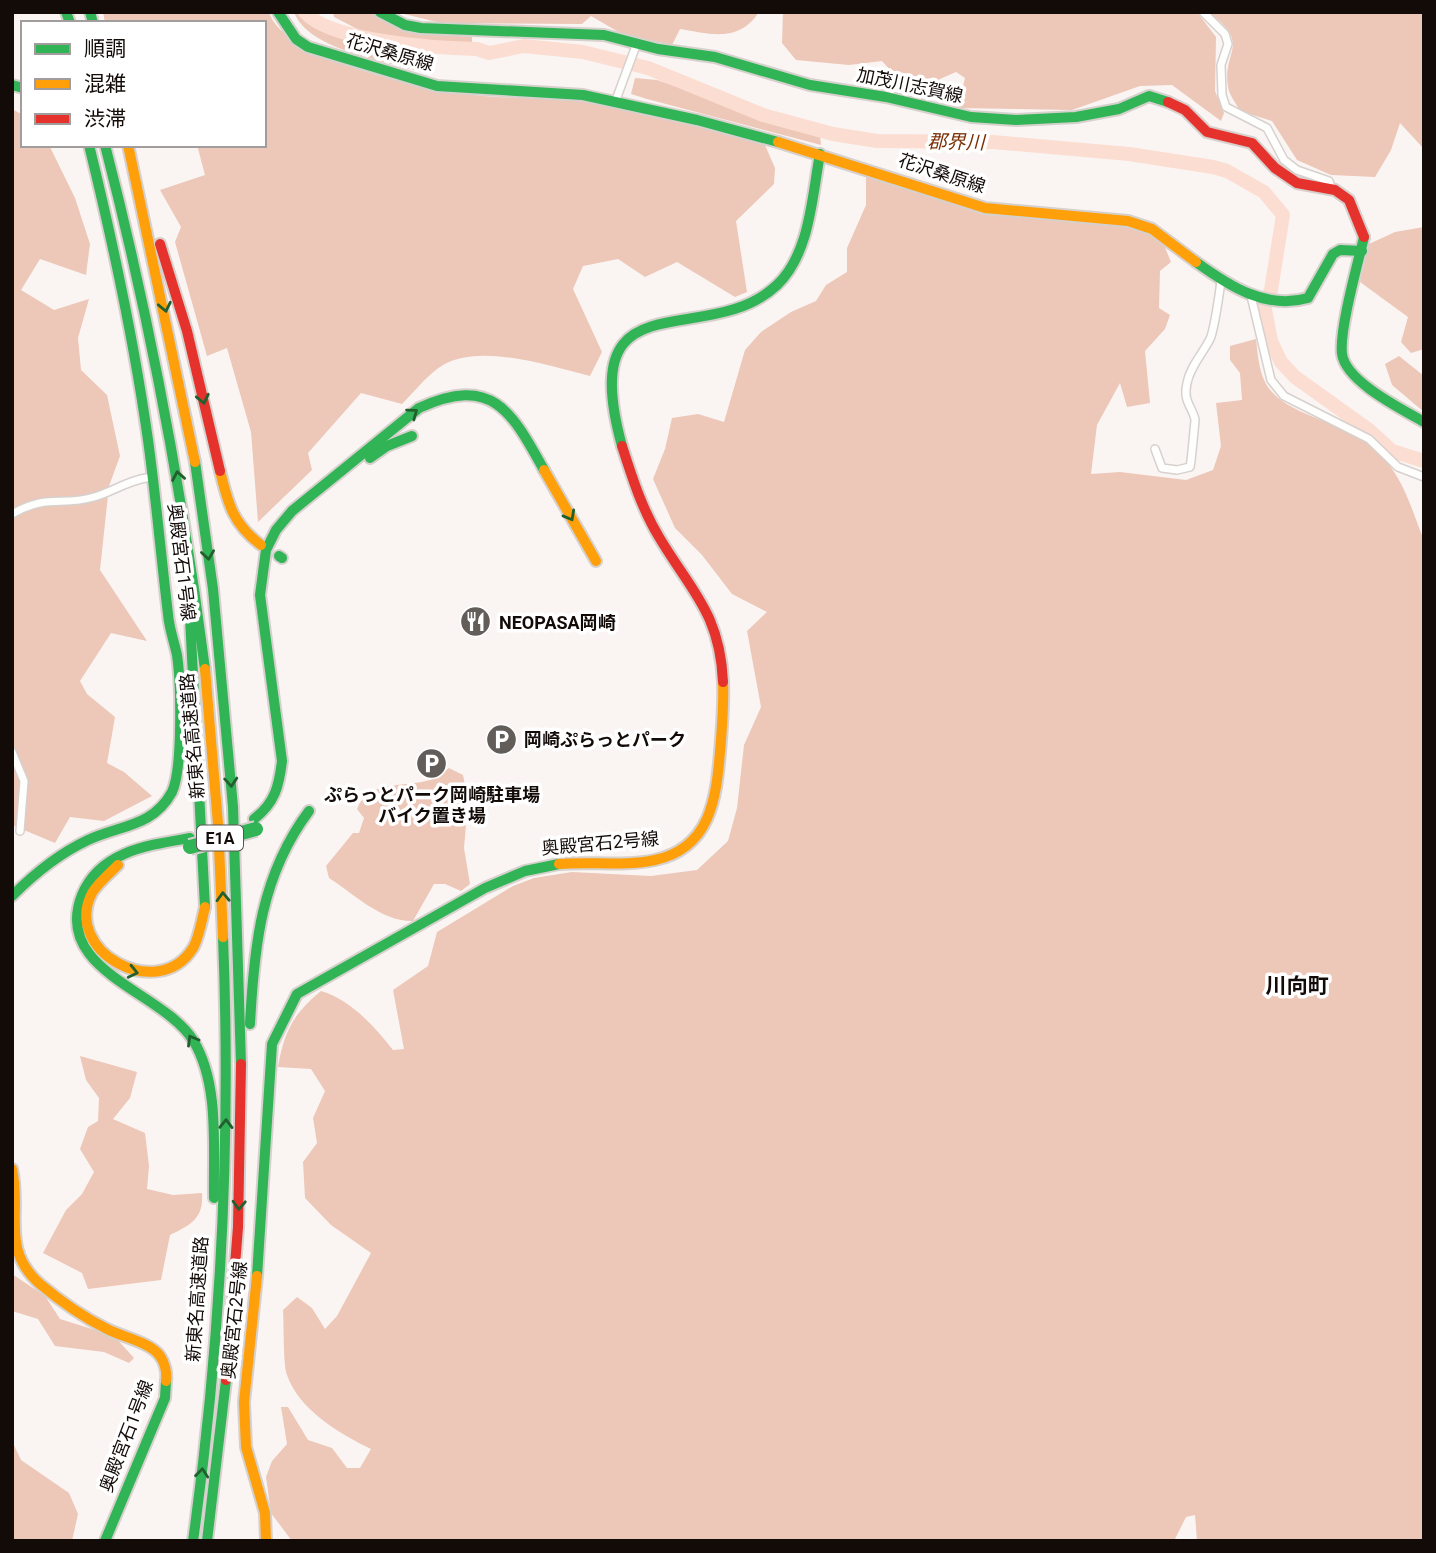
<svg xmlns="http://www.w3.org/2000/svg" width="1436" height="1553" font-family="Roboto,'Noto Sans JP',sans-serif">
  <rect width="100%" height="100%" fill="#faf5f3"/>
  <g fill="#edc7b7">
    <path d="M103,12H269C284,62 437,92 484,96C516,99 548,96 580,100C600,102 622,109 642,113C683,123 725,132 765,145L775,168L774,184L736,221L747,292L735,297L677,262L645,277L618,259L583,266L573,289L602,352L590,376C548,366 474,340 437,369C424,379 413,393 402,404L361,393L308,453L312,470L258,522L251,432L227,348L207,356L175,242L181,227L160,190L205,175L197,145H264V23H105Z"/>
    <path d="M294,12H301C318,36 403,50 432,57L431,67L420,72C384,60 308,50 294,12Z"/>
    <polygon points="333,12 374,12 393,26 417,33 472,37 472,42 453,44 369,35 334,17"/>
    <path d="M396,12H759C739,43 710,34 680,29L672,45L622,34L591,16L582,24L441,23Z"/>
    <polygon points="783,12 1197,12 1216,37 1215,91 1224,113 1221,121 1172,85 1140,86 1072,110 958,108 965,78 956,72 940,79 927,101 906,94 901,82 882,61 849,65 796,60 782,43"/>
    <path d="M1208,12H1424V149L1400,123L1391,150L1375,177L1331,175L1297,160L1272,121L1240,111C1237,105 1231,97 1229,91C1219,51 1255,46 1208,12Z"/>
    <polygon points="635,78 657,80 820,135 821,145 647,99 631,94"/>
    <polygon points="12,109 23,115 23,145 49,145 75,198 90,244 86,275 40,259 21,290 54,310 89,299 78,338 81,370 107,395 120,456 109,486 100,570 147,641 111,633 80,681 87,694 115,717 107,763 124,772 152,796 104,821 70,817 55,843 12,825"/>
    <path d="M866,175L984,215L1026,216L1139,228L1164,245L1171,262L1160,271L1159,308L1170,315L1165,329L1145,351L1150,403L1127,407L1120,383L1097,425L1091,474L1120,472L1186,480L1213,470L1221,446L1216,403L1242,400L1240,373L1230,360V346L1256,339C1258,356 1259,377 1271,391C1295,418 1347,423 1374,448C1402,473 1411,507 1424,541V1541H1197L1195,1515L1186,1517L1174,1541H292L271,1513L266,1477L272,1461L287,1444L281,1407H288L308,1440L332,1448L347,1468H360L371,1449C340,1434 299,1410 287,1375C283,1365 284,1324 283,1310L297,1297L312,1308L325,1329L337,1316L371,1253L331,1225L305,1198L303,1162L317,1143L313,1118L325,1091L311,1069L278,1067C284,1032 293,1014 321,991C351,1000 374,1026 393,1050L404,1049L393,990L428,966L437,932L513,886L534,878L572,872L651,876L697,870L728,841L737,808L744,745L761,707L747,631L767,612L732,594L702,555L675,528L653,479L665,449L672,418L698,414L724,422L745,350L761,332L791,312L816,301L826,285L847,272V248L866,205Z"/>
    <polygon points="1424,227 1424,349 1411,353 1401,342 1408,317 1360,282 1369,244 1395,232"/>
    <polygon points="1399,356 1424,376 1424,412 1392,385 1385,364"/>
    <path d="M449,768L463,775L468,800L464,848L470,884L461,891L445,884H434L413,921C382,922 354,894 329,878L326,866L353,833H359L364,818L357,809C369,779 404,788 430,780C436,778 443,772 449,768Z"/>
    <path d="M80,1056L137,1072L130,1098L113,1119L145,1133L149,1166L147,1189L173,1195L202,1193C204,1219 190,1225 170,1235L161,1280L88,1289L82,1273L43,1253L66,1210L82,1194L94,1172L80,1149L88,1127L98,1121L99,1098L86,1080Z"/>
    <polygon points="12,1274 45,1296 60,1319 114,1336 134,1358 129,1363 104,1352 55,1346 38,1319 12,1311"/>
    <polygon points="12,1441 21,1460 69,1493 78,1514 72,1541 12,1541"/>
  </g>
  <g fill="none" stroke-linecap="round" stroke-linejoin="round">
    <path stroke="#fcddd1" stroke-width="14" d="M305,12C330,42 438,48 477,49L489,53L524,46L583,52L648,68L763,115L833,134L877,141L993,142L1129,154L1213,167L1227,171L1264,192L1283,215L1271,290L1264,304L1271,341L1281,362L1295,377L1369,430L1392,451L1424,461"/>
    <defs>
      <g id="street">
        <polyline points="1203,12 1225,34 1228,44 1221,65 1222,95 1226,107 1267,128 1284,160 1297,170 1329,181 1332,190"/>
        <polyline points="617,97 637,43"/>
        <polyline points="1251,296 1271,380 1284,396 1369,439 1398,467 1424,477"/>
        <path d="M1155,449L1162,468L1177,470L1190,467C1191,464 1195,421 1195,419C1191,405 1183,401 1187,383C1190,367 1203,353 1210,339C1214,331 1220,290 1221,280"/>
        <path d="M12,514C49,493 61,507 94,497C112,492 127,481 146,478"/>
        <polyline points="12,752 24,781 20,831"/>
      </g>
      <g id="fast">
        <polyline points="66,12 70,23"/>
        <polyline points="90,12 93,23"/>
        <polyline points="278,12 296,39 308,47 437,86 583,95 697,120 778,142"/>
        <polyline points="380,12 405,25 421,28 604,35 658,49 715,57 810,85 886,97 971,117 1016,120 1076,117 1119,109 1149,96 1168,102"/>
        <polyline points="12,85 23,88"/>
        <path d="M105,145C150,320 182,489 205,669"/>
        <path d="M1364,237C1358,263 1339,330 1342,354C1346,382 1402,409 1424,422"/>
        <path d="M1196,262C1229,286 1266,310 1308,298L1333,254L1340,250L1362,251"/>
        <path d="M622,446C574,272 706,352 777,285C810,254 812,196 820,154"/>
        <polyline points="370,458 387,446 412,436"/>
        <polyline points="195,462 213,589 233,807 241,1064"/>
        <polyline points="279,556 282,558"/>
        <polyline points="190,618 205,907"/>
        <path d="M254,819C275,803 279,786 282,761L260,595L266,550L276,530L292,511L419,408C492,375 511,410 544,470"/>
        <path d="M190,838C149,845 100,851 82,895C52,971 162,991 193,1040C220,1084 213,1148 214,1198"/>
        <path d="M12,896C35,873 58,854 88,840C120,825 153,827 172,792C183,769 181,682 177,655C174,641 169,628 168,614C161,556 156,498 148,440C134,341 113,243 89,145"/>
        <path d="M250,1024C254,946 261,875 309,811"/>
        <polyline points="257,1276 272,1044 297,994 485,888 525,871 559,864"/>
        <polyline points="105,1541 165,1398 166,1381"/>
        <path d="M193,1541C221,1342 231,1137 223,937"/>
        <polyline points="207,1541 226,1380"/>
      </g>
      <g id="slow">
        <polyline points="778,142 985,208 1128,221 1152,229 1196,262"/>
        <polyline points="128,145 195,462"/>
        <polyline points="544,470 596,561"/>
        <path d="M220,471C228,504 233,524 261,545"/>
        <polyline points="205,669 218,824 223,937"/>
        <path d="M559,864C591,861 623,867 655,860C710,848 716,800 720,752C722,729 724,705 723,682"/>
        <path d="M118,865C110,873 98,883 92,893C62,951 158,1004 193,948C199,938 202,919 205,907"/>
        <path d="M12,1169C22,1213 0,1249 40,1284C59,1300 85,1318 107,1329C122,1337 150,1342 160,1356C165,1363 167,1373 166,1381"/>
        <polyline points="257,1276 244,1402 246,1447 265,1513 266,1541"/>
      </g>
      <g id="jam">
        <polyline points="1168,102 1185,110 1207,132 1252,143 1275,168 1297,183 1335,190 1349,200 1364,237"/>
        <polyline points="160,244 187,331 220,471"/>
        <path d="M622,446C632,477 642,509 659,537C691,591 720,613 723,682"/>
        <polyline points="226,1380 238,1227 241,1064"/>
      </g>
    </defs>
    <use href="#street" stroke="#d7d1ce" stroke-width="10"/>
    <use href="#fast" stroke="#d7d1ce" stroke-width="14"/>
    <use href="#slow" stroke="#d7d1ce" stroke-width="14"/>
    <use href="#jam" stroke="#d7d1ce" stroke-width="14"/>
    <use href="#street" stroke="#fefefd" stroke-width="7"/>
    <use href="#fast" stroke="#30b455" stroke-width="10"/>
    <use href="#slow" stroke="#ff9f0a" stroke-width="10"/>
    <use href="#jam" stroke="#e5322d" stroke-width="10"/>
    <defs>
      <polyline id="fast-bridge" points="190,847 256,829"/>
    </defs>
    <use href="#fast-bridge" stroke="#d7d1ce" stroke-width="18" stroke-linecap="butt"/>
    <use href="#fast-bridge" stroke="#30b455" stroke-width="14"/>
  </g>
  <defs><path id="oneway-chevron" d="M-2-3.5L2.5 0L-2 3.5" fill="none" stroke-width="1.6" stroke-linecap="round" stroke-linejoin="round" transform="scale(1.75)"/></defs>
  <g stroke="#21602e">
    <use href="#oneway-chevron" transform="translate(165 307) rotate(78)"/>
    <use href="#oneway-chevron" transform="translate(203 399) rotate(78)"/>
    <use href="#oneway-chevron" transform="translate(413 413) rotate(-36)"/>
    <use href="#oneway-chevron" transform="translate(178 476) rotate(-100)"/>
    <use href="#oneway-chevron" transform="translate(570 516) rotate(61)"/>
    <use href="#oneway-chevron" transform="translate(208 555) rotate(82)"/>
    <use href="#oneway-chevron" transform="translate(231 782) rotate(86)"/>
    <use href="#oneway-chevron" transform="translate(223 897) rotate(-92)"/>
    <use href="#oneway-chevron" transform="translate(133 972) rotate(13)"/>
    <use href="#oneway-chevron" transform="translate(192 1040) rotate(-120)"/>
    <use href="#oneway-chevron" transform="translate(226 1124) rotate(-89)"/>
    <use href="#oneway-chevron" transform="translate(239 1205) rotate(93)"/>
    <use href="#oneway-chevron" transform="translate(202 1473) rotate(-84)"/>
  </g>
  <defs>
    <symbol id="restaurant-disc" viewBox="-11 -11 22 22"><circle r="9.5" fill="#635d5a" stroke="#fff"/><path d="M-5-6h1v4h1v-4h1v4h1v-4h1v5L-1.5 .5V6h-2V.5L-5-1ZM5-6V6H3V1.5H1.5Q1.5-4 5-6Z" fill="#fff"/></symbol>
    <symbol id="parking-disc" viewBox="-11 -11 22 22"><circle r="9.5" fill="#635d5a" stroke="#fff"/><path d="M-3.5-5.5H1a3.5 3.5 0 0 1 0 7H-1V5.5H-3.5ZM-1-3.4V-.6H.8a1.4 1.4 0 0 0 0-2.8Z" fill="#fff"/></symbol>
  </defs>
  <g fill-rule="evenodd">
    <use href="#restaurant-disc" x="458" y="604" width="35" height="35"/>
    <use href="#parking-disc" x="484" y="722" width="35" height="35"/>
    <use href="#parking-disc" x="414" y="746" width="35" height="35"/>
  </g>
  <g text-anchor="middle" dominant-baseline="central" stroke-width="7" stroke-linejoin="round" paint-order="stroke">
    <rect fill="#fff" stroke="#595452" stroke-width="2" x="197" y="825.5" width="46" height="25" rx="5"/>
    <g font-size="16" font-weight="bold" fill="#120b08">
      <text x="220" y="838">E1A</text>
    </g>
    <g font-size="18" fill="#120b08" stroke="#fff">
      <text transform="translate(390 52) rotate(16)">花沢桑原線</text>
      <text transform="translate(910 85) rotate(12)">加茂川志賀線</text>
      <text transform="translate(942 173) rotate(18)">花沢桑原線</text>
      <text transform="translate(182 562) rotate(83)">奥殿宮石1号線</text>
      <text transform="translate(192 736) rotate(-95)">新東名高速道路</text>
      <text transform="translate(600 843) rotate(-5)">奥殿宮石2号線</text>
      <text transform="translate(197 1299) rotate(-86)">新東名高速道路</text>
      <text transform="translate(234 1320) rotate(-84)">奥殿宮石2号線</text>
      <text transform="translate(126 1436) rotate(-69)">奥殿宮石1号線</text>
    </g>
    <g font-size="18" font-weight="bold" fill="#120b08" stroke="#fff" text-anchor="start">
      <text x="499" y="622">NEOPASA岡崎</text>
      <text x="524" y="739">岡崎ぷらっとパーク</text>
      <text x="432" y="794" text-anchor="middle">ぷらっとパーク岡崎駐車場<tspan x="432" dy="21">バイク置き場</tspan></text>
    </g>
    <g font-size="19" font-style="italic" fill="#7b2e04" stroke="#fff">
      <text transform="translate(956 142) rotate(1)">郡界川</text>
    </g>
    <g font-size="21" font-weight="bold" fill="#120b08" stroke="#fff">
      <text x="1297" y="986">川向町</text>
    </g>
  </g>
  <rect width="1436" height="1553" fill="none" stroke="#120b08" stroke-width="28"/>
  <rect x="21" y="21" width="245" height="126" fill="#ffffff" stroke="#a09d9c" stroke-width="2"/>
  <rect x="35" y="44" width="35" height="10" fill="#30b455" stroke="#a09d9c" stroke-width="2"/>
  <text x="84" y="56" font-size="21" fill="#120b08">順調</text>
  <rect x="35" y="79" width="35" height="10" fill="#ff9f0a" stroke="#a09d9c" stroke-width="2"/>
  <text x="84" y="91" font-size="21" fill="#120b08">混雑</text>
  <rect x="35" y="114" width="35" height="10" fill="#e5322d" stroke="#a09d9c" stroke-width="2"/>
  <text x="84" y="126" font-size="21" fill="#120b08">渋滞</text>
</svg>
